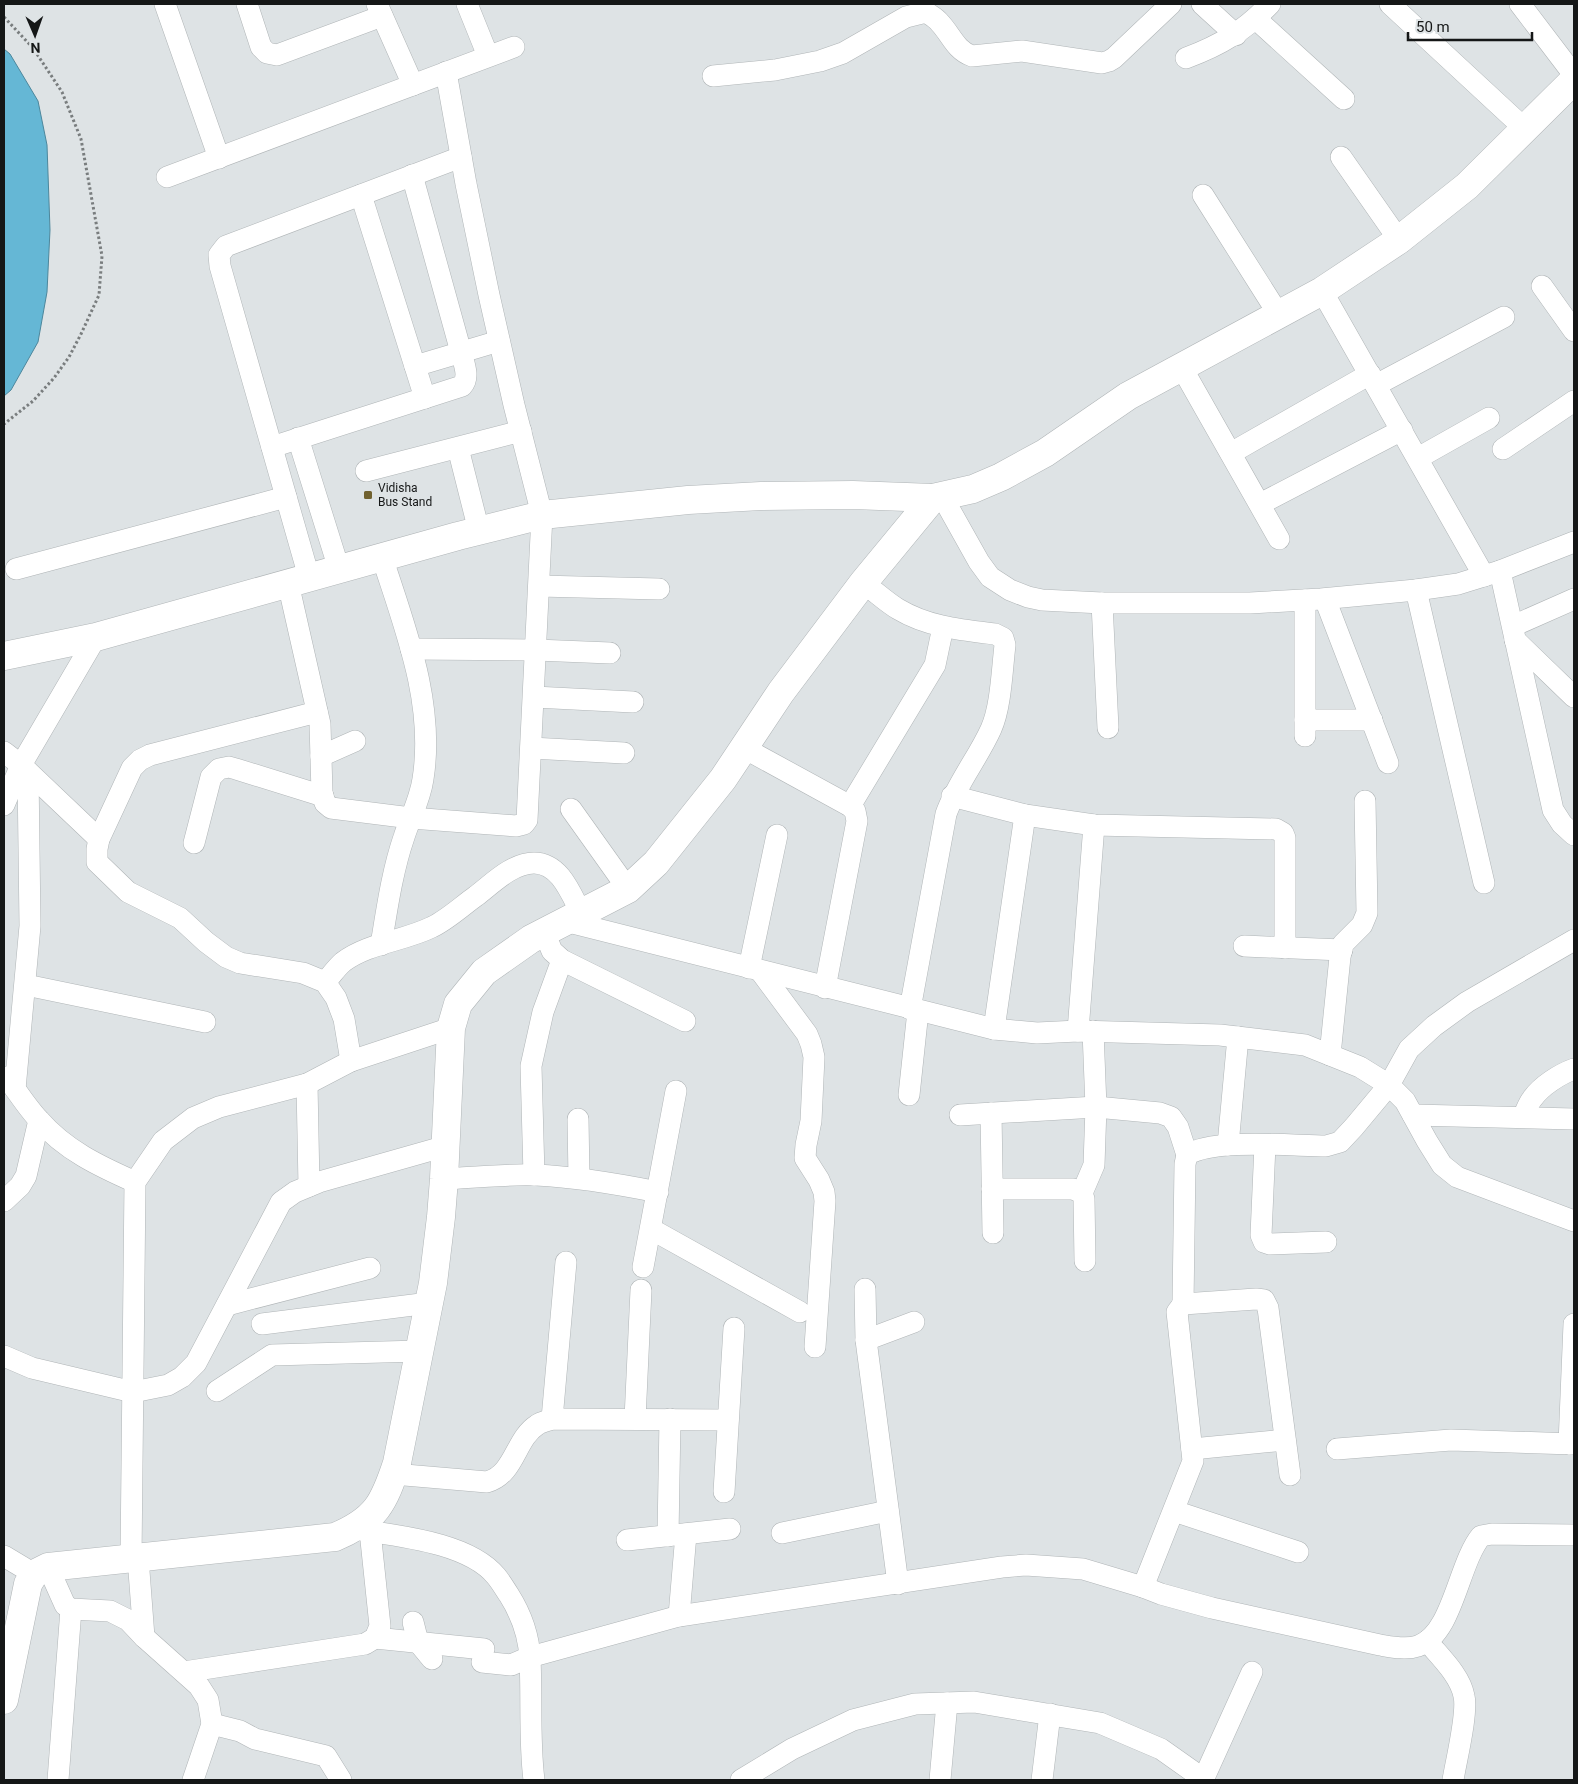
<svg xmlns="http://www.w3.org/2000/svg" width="1578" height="1784" font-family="Roboto,sans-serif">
  <rect width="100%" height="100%" fill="#dee3e5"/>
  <polygon fill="#65b7d5" stroke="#4d879c" points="4,49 10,54 38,101 47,145 50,230 47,292 38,342 11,390 4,396"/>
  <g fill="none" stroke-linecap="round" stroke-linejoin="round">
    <defs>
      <g id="minor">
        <polyline points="165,4 219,158"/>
        <polyline points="247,4 261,47 267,53 277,55 382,16"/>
        <polyline points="377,4 413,85"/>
        <polyline points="467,4 488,56"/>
        <polyline points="1202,4 1236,35"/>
        <polyline points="1390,4 1525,129"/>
        <polyline points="1520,4 1574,75"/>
        <polyline points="1256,19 1344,99"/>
        <path d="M1186,58C1221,45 1244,31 1270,4"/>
        <path d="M713,76L775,70L820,61L843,53L906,17L926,12C930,15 936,18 939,22C951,34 955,50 972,56L1022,51L1102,63L1109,61L1114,58L1171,4"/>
        <polyline points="1341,157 1399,240"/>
        <polyline points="167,177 514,47"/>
        <polyline points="361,195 425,398"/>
        <polyline points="1203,195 1279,315"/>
        <polyline points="1542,286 1574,331"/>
        <polyline points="1322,291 1484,576"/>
        <polyline points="415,366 499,341"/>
        <polyline points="1182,368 1279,539"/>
        <polyline points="1376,385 1504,317"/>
        <polyline points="298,438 339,569"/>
        <path d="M272,447L462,386C470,377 464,364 461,352L412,175"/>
        <polyline points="458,448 479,531"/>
        <polyline points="1503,449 1574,401"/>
        <polyline points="1231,453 1370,374"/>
        <polyline points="1418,458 1489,418"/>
        <polyline points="366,471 521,431"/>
        <polyline points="942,496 979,562 990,577 1010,590 1028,597 1042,600 1102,603 1250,603 1321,599 1416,590 1458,584 1500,571 1574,542"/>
        <polyline points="1260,504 1402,430"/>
        <polyline points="16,569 286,497"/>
        <polyline points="1500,571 1553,810 1562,824 1574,835"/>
        <polyline points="309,577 220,266 219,255 226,246 461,157"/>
        <polyline points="288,583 320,724 322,793 325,803 331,808 411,818 516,826 524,824 527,820 542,515 514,405 489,295 466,184 446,72"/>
        <path d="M863,583C875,591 886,602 898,609C928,627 962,630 995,634L1003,638L1005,645C1002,670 1001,707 991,729C978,758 957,783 946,814L910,1009"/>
        <polyline points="539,586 659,589"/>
        <polyline points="1416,590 1484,883"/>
        <polyline points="1325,599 1388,763"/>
        <polyline points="1102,603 1108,728"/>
        <polyline points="1513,626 1574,599"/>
        <polyline points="1515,640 1574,697"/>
        <polyline points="411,649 536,650 610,653"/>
        <polyline points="534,697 633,702"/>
        <polyline points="317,712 150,755 140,760 132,768 99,839 97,849 97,862 128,892 180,918 206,942 226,957 240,963 303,973 325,982 336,998 344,1019 351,1061"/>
        <polyline points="1305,720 1372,720"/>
        <polyline points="1305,736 1305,600"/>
        <polyline points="531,748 624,753"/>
        <polyline points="744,748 850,806 855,811 857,821 825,988"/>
        <polyline points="4,752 21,765 99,839"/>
        <polyline points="321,756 355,741"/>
        <polyline points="952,796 1025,815 1094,825 1276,829 1283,833 1285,838 1285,948"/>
        <polyline points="4,805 21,765 96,637"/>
        <polyline points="850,806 935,665 943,627"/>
        <polyline points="571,809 628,889"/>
        <polyline points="194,843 211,777 219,769 229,767 236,769 323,796"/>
        <polyline points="565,921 994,1029 1037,1033 1078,1031 1220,1035 1305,1045 1360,1067 1389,1085 1405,1101 1427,1141 1442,1165 1457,1177 1574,1221"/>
        <polyline points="544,932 552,951 562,960 685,1021"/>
        <path d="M381,945C387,909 392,872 404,837C410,818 420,800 423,779C435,703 405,628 382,557"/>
        <polyline points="1244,946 1342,950"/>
        <polyline points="749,968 777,835"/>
        <polyline points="761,972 807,1034 811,1044 814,1057 811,1121 806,1145 805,1158 819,1180 824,1192 825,1201 815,1347"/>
        <path d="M325,982C331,976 336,968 343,962C368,943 404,941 432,927C447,920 462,906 476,896C492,884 512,863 534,863C560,863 571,894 581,913"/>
        <polyline points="26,985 205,1022"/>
        <polyline points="994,1029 1025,815"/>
        <polyline points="1078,1031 1094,825"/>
        <polyline points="1330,1055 1340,957 1343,944 1362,925 1367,913 1365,801"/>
        <path d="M7,1077C17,1092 27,1107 39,1120C65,1150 99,1166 135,1182"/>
        <polyline points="307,1084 309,1186"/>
        <polyline points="15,1089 30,926 28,772"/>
        <polyline points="909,1095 918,1011"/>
        <polyline points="991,1113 993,1233"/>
        <polyline points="960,1115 1096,1107 1160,1113 1171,1117 1178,1127 1187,1155"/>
        <polyline points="1413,1115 1574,1119"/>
        <path d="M1523,1117C1526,1111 1528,1104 1532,1099C1541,1086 1560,1074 1574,1069"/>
        <polyline points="578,1119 579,1178"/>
        <polyline points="1228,1145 1238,1037"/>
        <polyline points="1265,1145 1261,1235 1264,1242 1270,1244 1326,1242"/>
        <polyline points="534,1175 531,1066 543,1012 562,960"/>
        <path d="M444,1179C475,1177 506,1174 536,1175C577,1177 618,1184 658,1192"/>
        <polyline points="992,1189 1073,1189 1082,1193 1084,1199 1085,1261"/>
        <polyline points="1082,1193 1094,1165 1096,1107 1093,1031"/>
        <polyline points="4,1201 20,1186 26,1176 39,1120"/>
        <polyline points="651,1229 800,1312"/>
        <polyline points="643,1267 676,1091"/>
        <polyline points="865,1289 866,1340 898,1584"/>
        <path d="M1183,1304L1185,1164L1187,1155C1213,1138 1293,1146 1326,1146L1340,1142L1354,1127L1389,1085L1409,1049L1434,1026L1467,1002L1574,940"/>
        <polyline points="227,1305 370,1268"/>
        <polyline points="262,1324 429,1303"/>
        <polyline points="866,1340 914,1322"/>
        <polyline points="4,1356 32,1368 133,1392 168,1385 182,1377 196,1363 281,1202 295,1192 319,1182 446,1146"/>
        <polyline points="217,1391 272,1355 420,1351"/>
        <polyline points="552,1419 566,1262"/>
        <polyline points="635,1419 641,1290"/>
        <polyline points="1569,1444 1574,1324"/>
        <polyline points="1192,1449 1285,1440"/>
        <polyline points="1337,1449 1451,1440 1574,1444"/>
        <path d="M393,1474L487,1482C515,1474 515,1439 537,1425C541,1422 547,1421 552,1419L728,1420"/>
        <polyline points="724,1492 734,1328"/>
        <polyline points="1174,1511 1298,1552"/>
        <path d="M355,1529C397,1536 468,1542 496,1576C501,1582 505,1589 509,1595C521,1614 529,1636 530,1659C532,1699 529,1741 534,1780"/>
        <polyline points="782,1533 888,1511"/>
        <polyline points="668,1536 670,1419"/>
        <polyline points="627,1540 730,1529"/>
        <polyline points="4,1556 34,1574"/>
        <polyline points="138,1558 144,1637"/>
        <polyline points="131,1559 135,1182 163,1141 193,1118 219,1107 307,1084 351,1061 451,1028"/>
        <polyline points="48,1567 65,1605 71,1609 110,1611 128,1620 144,1637 199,1686 208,1700 212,1724 193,1780"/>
        <polyline points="1143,1587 1193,1461 1177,1312 1183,1304 1256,1299 1264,1300 1268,1308 1290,1475"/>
        <polyline points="679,1616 686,1534"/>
        <polyline points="413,1622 418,1642 432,1659"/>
        <polyline points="375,1638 484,1649"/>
        <path d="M1427,1641C1440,1657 1460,1675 1464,1696C1468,1713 1456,1761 1453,1780"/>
        <path d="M482,1662L511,1665L530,1657L679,1616L1002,1567L1026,1565L1083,1569L1143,1587L1161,1594L1212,1608L1380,1645C1392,1647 1406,1650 1418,1646C1453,1634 1458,1564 1481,1536L1492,1534L1574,1535"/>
        <polyline points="184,1672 365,1644 375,1638 380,1626 370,1531"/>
        <polyline points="212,1724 240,1731 255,1739 326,1756 341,1780"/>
        <polyline points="58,1780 71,1609"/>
        <polyline points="741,1780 792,1749 853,1720 915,1704 974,1702 1100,1723 1161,1749 1195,1773 1201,1780"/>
        <polyline points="940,1780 947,1703"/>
        <polyline points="1042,1780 1050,1714"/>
        <polyline points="1203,1780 1252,1672"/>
      </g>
      <g id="major">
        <polyline points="4,656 96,637 458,536 542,515 688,500 761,496 853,495 933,498 973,489 1001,477 1045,453 1128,396 1322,291 1399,240 1467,186 1574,80"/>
        <path d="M4,1700L28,1584L34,1574L48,1567L335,1537C376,1520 384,1503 397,1463L433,1283L441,1217L444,1179L451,1028L458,1004L484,972L531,939L628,889L656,863L723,779L781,692L863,583L933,498"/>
      </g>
    </defs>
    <use href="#minor" stroke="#b0b5b7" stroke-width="22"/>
    <use href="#major" stroke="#b0b5b7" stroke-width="29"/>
    <polyline stroke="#797d7e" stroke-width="3" stroke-dasharray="2.5 2.5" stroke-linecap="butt" points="4,17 33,48 62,92 81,139 102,256 99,295 81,334 69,357 54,378 33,401 4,424"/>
    <use href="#minor" stroke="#fff" stroke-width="21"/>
    <use href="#major" stroke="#fff" stroke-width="28"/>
  </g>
  <rect fill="#70612f" stroke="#dee3e5" stroke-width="2" x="363" y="490" width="10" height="10" rx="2.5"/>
  <g text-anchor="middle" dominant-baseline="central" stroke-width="5" stroke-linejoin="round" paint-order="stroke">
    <g font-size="12" fill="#151717" stroke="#dee3e5" text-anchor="start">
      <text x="378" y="488">Vidisha<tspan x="378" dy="14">Bus Stand</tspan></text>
    </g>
  </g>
  <rect width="1578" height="1784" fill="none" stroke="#151717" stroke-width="10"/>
  <g transform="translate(35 35) rotate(178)" stroke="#dee3e5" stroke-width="4" paint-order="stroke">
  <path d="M0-4L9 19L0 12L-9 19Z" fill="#151717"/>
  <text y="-8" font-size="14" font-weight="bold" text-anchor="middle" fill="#151717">N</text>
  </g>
  <path d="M1408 32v8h124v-8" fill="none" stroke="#151717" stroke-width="2.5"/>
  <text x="1416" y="32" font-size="15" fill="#151717" stroke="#dee3e5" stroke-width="4" paint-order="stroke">50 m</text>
</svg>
